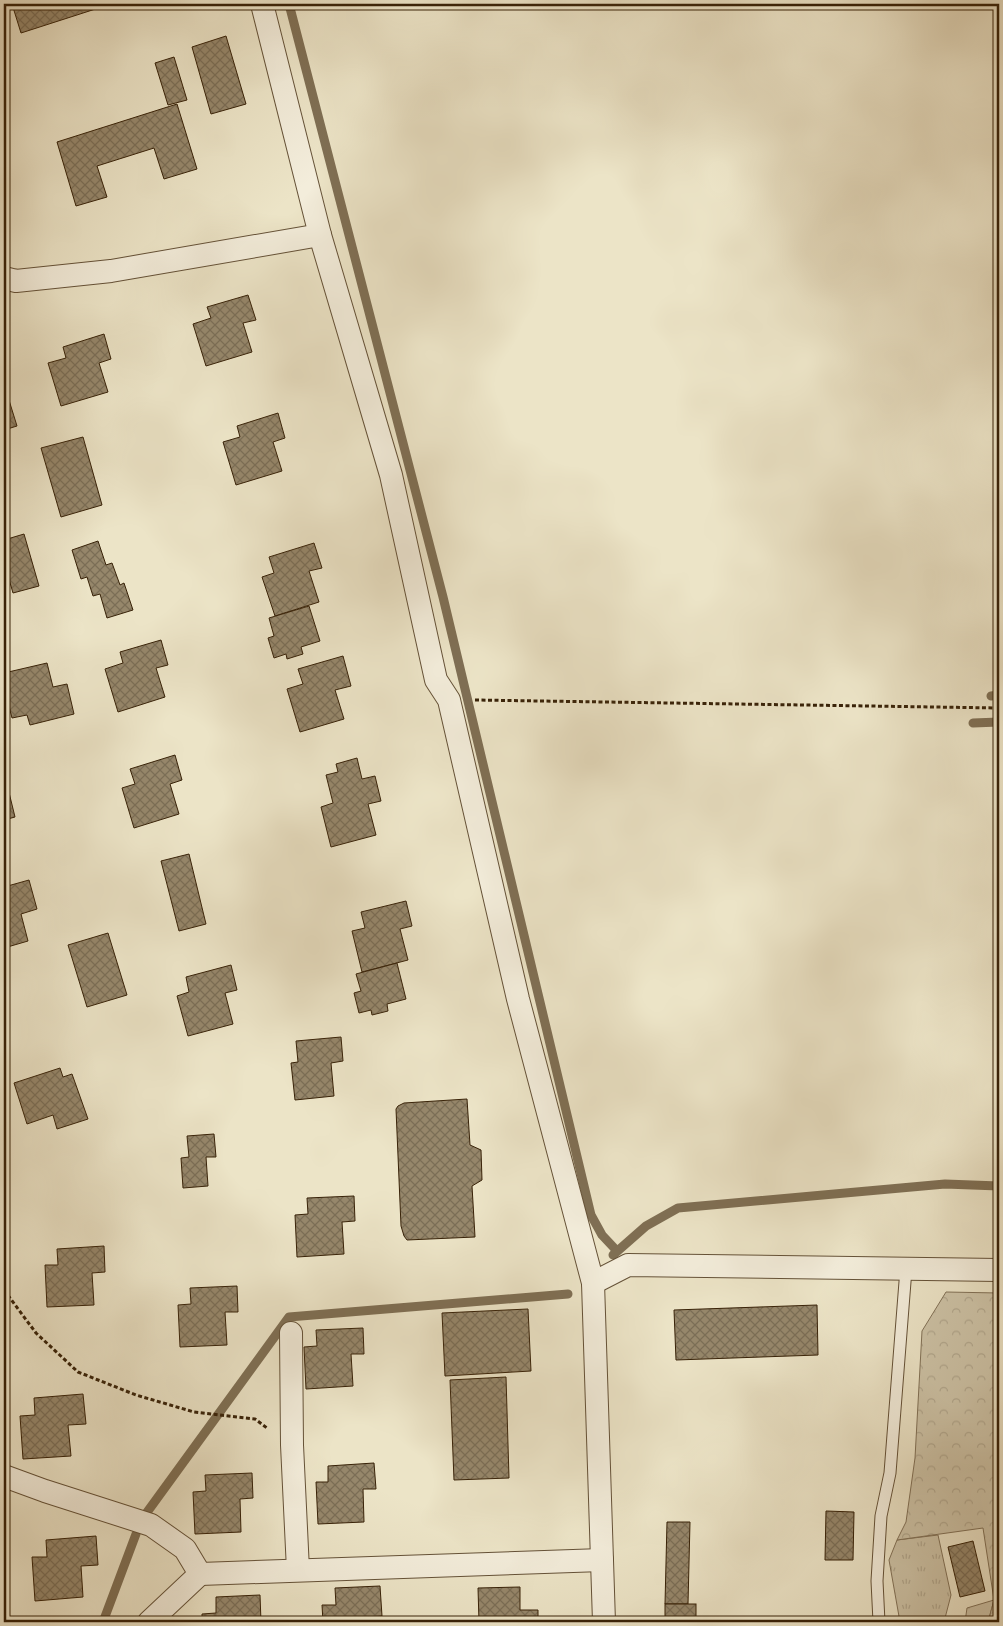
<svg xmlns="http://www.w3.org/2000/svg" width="1003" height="1626" font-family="'Gentium Book Plus',serif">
  <defs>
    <pattern id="grass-tufts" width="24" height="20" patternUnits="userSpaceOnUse" patternTransform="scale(1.25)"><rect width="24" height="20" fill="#cdc3a7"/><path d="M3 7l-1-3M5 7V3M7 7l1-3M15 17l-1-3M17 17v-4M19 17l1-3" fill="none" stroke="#b1a78e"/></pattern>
    <pattern id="forest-crowns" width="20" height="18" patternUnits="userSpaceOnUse" patternTransform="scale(1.25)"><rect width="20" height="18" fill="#cdc3a7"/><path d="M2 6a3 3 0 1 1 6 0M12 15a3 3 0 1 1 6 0" fill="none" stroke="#b1a78e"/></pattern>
    <pattern id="building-cross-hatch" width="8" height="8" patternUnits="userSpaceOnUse" patternTransform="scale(1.25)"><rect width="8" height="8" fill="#96876b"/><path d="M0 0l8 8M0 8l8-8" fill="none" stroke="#7b6e56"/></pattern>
  </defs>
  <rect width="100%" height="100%" fill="#ece4c7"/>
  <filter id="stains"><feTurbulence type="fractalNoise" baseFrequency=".004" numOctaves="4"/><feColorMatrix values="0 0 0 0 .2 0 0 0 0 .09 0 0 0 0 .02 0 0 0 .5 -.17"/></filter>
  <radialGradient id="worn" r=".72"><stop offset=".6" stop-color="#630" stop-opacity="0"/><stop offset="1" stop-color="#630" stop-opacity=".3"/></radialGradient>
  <g fill="url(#grass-tufts)" stroke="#827258">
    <polygon points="938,1535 951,1595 944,1622 900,1622 889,1560 897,1540"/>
    <polygon points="994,1600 988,1622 965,1622 967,1608"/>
  </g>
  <polygon fill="url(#forest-crowns)" stroke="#827258" points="946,1292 999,1293 999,1622 988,1622 994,1600 983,1528 897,1540 906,1522 915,1458 922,1331"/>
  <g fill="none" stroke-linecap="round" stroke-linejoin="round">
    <g stroke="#7f6f54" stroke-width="9">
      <polyline points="289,4 443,597 591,1215 602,1235 617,1251"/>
      <polyline points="991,696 999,695"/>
      <polyline points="973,723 999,722"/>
      <polyline points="613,1255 646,1226 678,1208 945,1184 999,1186"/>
      <polyline points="145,1515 289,1317 568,1294"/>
      <polyline points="103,1622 136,1534"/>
    </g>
  </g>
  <g fill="url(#building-cross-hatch)" stroke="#382208">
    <polygon points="12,4 111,4 21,33"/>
    <polygon points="226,36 246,104 211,114 192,47"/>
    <polygon points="174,57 187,100 168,105 155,63"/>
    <polygon points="177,104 197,169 164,179 154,148 97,166 107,197 76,206 57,142"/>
    <polygon points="248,295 256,320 243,323 252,352 206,366 193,324 211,318 207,307"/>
    <polygon points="104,334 111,359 99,363 108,392 61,406 48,363 66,358 63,347"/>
    <polygon points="4,384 17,426 4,430"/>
    <polygon points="278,413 285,438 273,442 282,471 236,485 223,442 240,437 237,426"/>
    <polygon points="83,437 102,505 61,517 41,448"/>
    <polygon points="24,534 39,586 13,593 4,562 4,540"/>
    <polygon points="98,541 106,565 112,563 120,585 124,583 133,610 107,618 100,594 93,596 87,577 81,579 72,550"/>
    <polygon points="314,543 322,568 309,571 319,602 275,616 262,577 274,573 269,557"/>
    <polygon points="309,606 320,641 301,647 303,654 287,659 286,654 274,658 268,638 274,636 269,618"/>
    <polygon points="161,640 168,665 156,668 165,697 118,712 105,669 123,663 120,652"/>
    <polygon points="343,656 351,686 335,690 344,719 300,732 287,689 303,684 298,669"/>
    <polygon points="47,663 53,687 67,684 74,714 30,725 27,715 12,718 4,687 4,673"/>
    <polygon points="175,755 182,780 170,784 179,814 134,828 122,788 135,784 130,769"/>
    <polygon points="357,758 362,779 375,776 381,801 368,804 376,835 331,847 321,807 333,803 326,775 338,772 336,764"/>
    <polygon points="4,772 15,817 4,820"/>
    <polygon points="189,854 206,924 179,931 161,861"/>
    <polygon points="29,880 37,909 21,914 28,941 4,948 4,887"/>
    <polygon points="406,901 412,926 400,929 408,960 362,972 352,931 365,928 361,912"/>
    <polygon points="108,933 127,995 87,1007 68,945"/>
    <polygon points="397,963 406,999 387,1004 388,1011 372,1015 371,1010 359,1013 354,993 361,991 356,974"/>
    <polygon points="231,965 237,990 225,993 233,1024 188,1036 177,996 189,992 186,977"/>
    <polygon points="341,1037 343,1061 331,1063 334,1096 295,1100 291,1063 298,1062 296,1041"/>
    <polygon points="60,1068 63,1077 72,1074 88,1119 57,1129 53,1115 27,1124 14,1083"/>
    <polygon points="467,1099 470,1145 481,1150 482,1180 472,1186 475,1237 407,1240 404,1236 401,1226 396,1109 398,1106 404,1103"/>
    <polygon points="214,1134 216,1157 206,1157 208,1186 183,1188 181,1158 189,1157 187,1136"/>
    <polygon points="354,1196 355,1221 342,1222 344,1254 297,1257 295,1215 308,1214 307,1198"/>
    <polygon points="104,1246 105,1272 92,1273 94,1305 47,1307 45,1265 58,1265 57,1249"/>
    <polygon points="237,1286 238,1312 225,1312 227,1345 180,1347 178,1305 191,1304 190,1288"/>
    <polygon points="817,1305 818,1355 676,1360 674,1310"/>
    <polygon points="528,1309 531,1371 445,1376 442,1313"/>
    <polygon points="363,1328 364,1354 351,1354 353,1386 306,1389 304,1347 317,1346 316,1330"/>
    <polygon points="506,1377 509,1478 454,1480 450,1380"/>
    <polygon points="83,1394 86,1424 68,1425 71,1456 23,1459 20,1416 35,1415 34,1398"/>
    <polygon points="374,1463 376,1489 363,1489 364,1522 318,1524 316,1482 328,1482 328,1466"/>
    <polygon points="252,1473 253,1498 240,1499 241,1532 195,1534 193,1492 206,1491 205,1475"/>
    <polygon points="826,1511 854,1512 853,1560 825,1560"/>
    <polygon points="667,1522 690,1522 688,1604 665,1604"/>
    <polygon points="96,1536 98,1565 81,1566 83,1597 35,1601 32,1557 47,1557 46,1540"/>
    <polygon points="973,1541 985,1591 960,1597 948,1547"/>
    <polygon points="380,1586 382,1616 369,1617 369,1622 323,1622 322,1605 336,1605 335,1588"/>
    <polygon points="520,1587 520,1610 538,1610 538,1622 479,1622 478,1588"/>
    <polygon points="260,1595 261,1622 202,1622 202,1614 216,1613 216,1597"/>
    <rect x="665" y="1604" width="31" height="18"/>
  </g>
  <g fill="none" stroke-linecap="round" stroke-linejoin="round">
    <defs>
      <polyline id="lane" points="879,1622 877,1581 881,1516 890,1473 906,1269"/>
      <g id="street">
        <polyline points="262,4 320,235 391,475 436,680 449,700 518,999 593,1283 604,1622"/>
        <polyline points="4,278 16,281 111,271 320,235"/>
        <polyline points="593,1283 628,1265 999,1270"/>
        <polyline points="291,1333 292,1445 298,1570"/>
        <polyline points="4,1476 45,1491 151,1525 185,1549 200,1574 149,1622"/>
        <polyline points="200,1574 602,1560"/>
      </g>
    </defs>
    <use href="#lane" stroke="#655238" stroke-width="13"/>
    <use href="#street" stroke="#655238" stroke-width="24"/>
    <g stroke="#382208" stroke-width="3" stroke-dasharray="4 2.5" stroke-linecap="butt">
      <polyline points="475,700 999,708"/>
      <polyline points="4,1290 36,1333 78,1372 136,1395 194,1412 255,1419 267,1428"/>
    </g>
    <use href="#lane" stroke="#f3eddb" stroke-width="11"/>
    <use href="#street" stroke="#f3eddb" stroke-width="22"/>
  </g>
  <rect width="1003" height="1626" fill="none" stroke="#ece4c7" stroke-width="20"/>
  <rect x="5" y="5" width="993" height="1616" fill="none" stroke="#382208" stroke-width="2.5"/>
  <rect x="10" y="10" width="983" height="1606" fill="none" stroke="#382208"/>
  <rect width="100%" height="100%" filter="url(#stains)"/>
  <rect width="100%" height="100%" fill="url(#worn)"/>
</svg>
